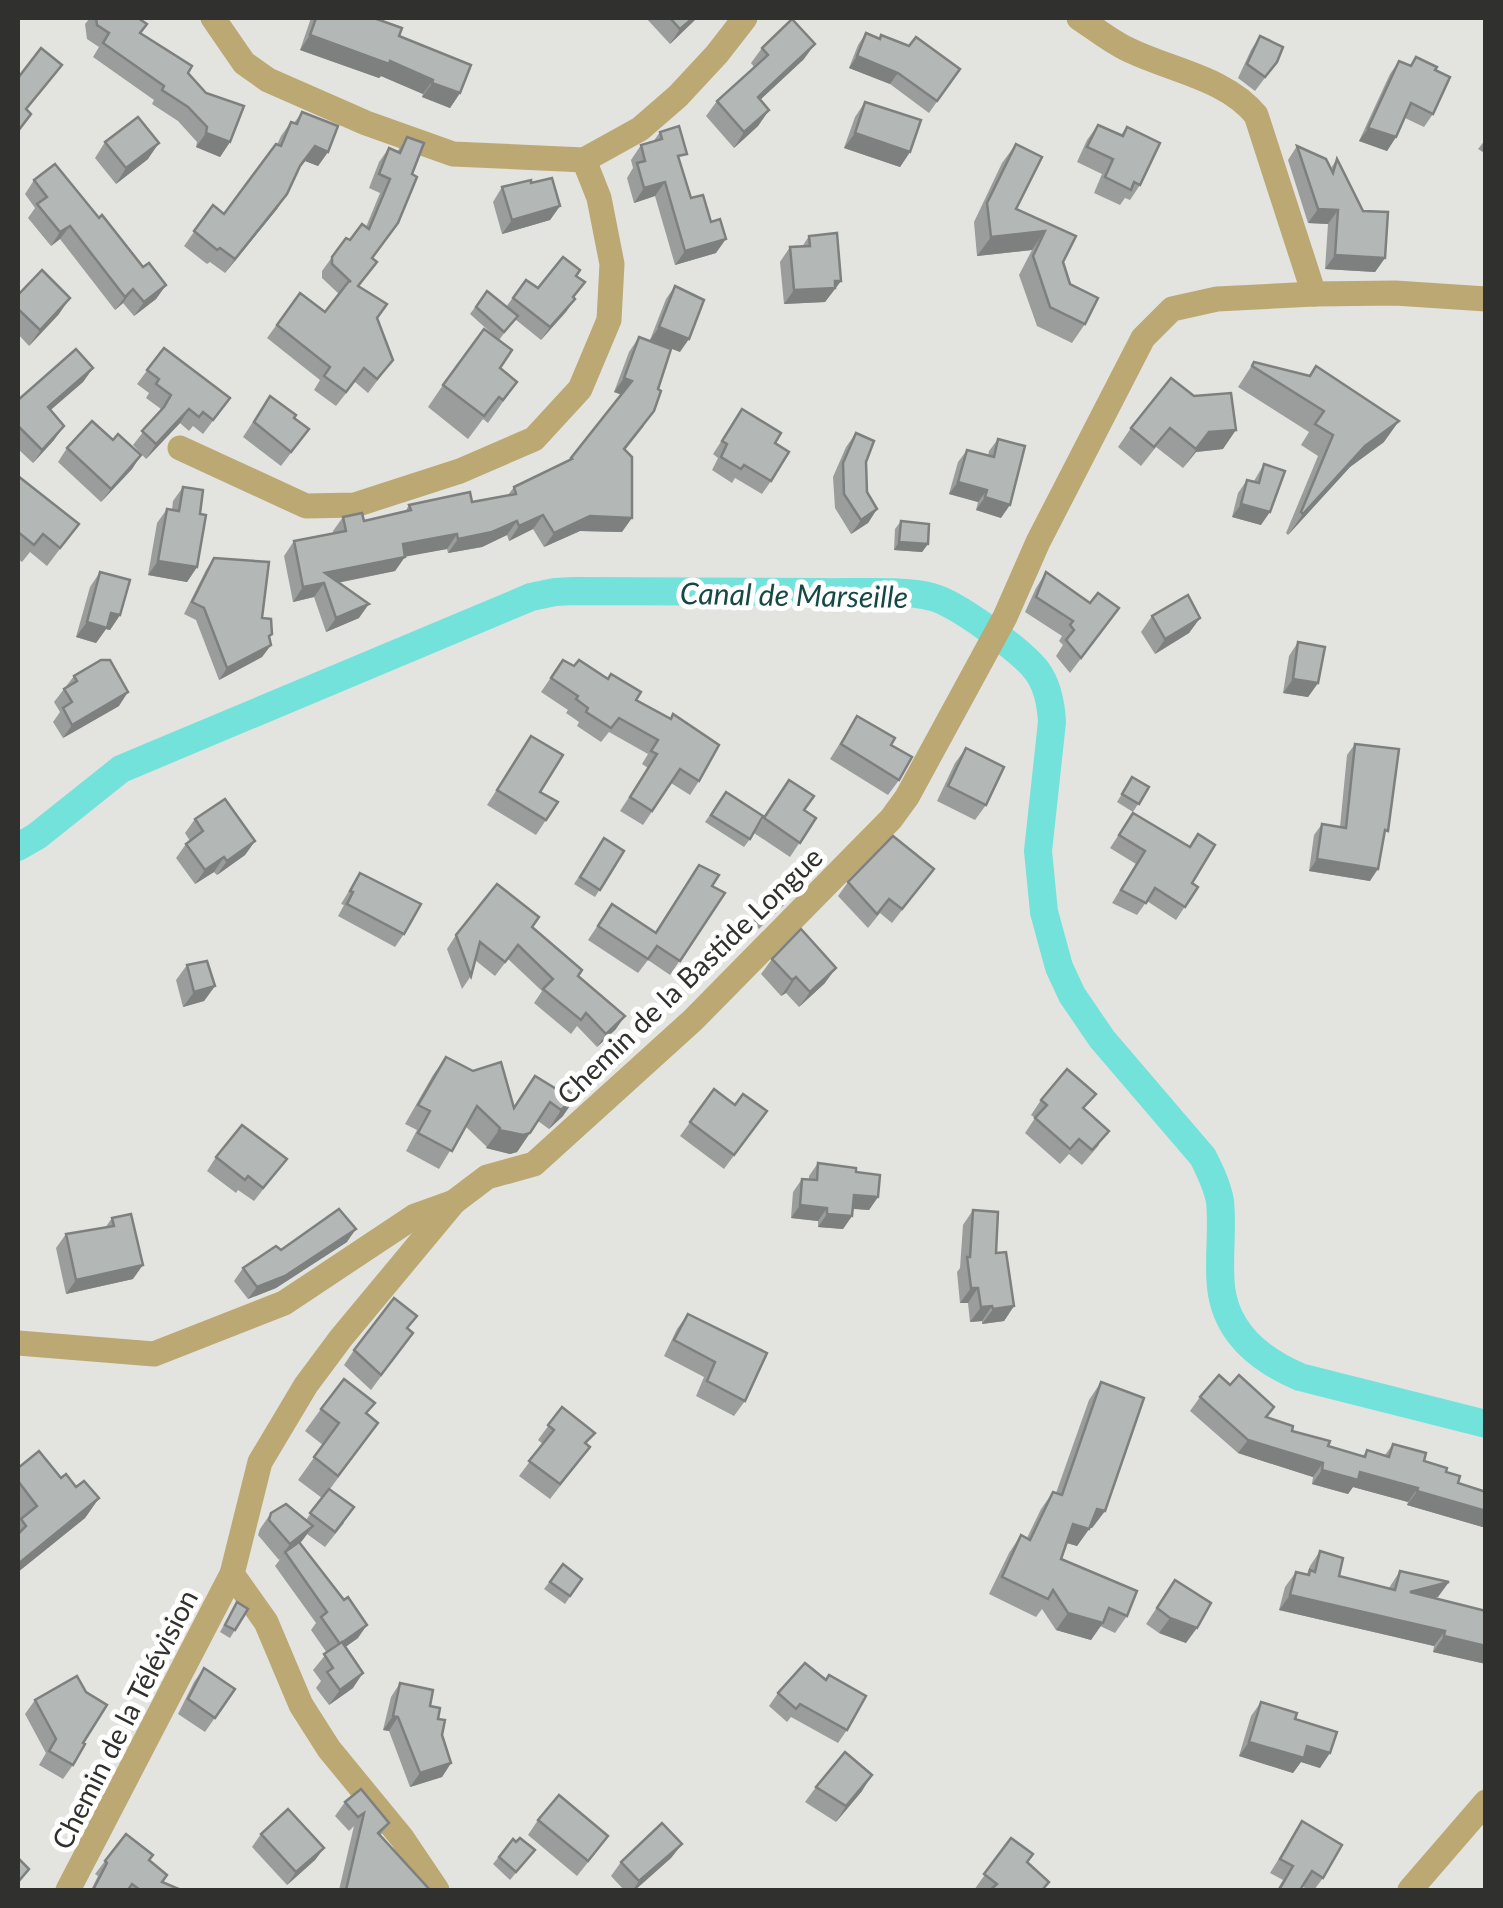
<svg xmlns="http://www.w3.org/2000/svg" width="1503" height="1908" font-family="Lato,sans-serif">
  <rect width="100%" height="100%" fill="#e3e4e0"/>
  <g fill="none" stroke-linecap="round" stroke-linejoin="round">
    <path stroke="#72e2da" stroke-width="28" d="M18,847L37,836L121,769L531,597L555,592L574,591C655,591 737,592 818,592C850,593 903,589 932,597C956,603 1022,651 1037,671C1048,686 1051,704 1052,722L1038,851L1044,912L1059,967L1072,995L1102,1039L1203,1157C1210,1171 1217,1185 1220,1201C1223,1229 1218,1259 1221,1287C1226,1333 1260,1360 1300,1377L1486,1424"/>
    <g stroke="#bba873" stroke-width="25">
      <polyline points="213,18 244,63 268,80 366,123 453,154 584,160 640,129 678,96 717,54 745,18"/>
      <path d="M1079,18C1094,28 1109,40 1125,48C1168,70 1225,77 1256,115L1314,294"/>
      <polyline points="180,448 306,506 355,505 460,471 534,439 580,389 609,320 612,264 599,198 584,160"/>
      <polyline points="18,1343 154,1354 284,1303 415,1216 454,1202"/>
      <polyline points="68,1890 232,1574"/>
      <polyline points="437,1890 402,1838 329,1749 301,1705 266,1622 232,1574 260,1462 306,1385 341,1338 454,1202 487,1177 534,1164 693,1020 891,819 907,797 1005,617 1038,542 1143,338 1172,309 1217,299 1314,294 1395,293 1486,299"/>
      <polyline points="1410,1890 1486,1802"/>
    </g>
  </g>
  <g fill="#9a9d9c">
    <polygon points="90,18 96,18 140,33 188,73 230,142 220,157 196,147 197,142 178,121 152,104 154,100 93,57 99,47 87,39 85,24"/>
    <polygon points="311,18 374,18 399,36 460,93 450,108 422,97 423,94 381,76 379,78 300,50"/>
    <polygon points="646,18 697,18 670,44"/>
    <polygon points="866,33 879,38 881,35 960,69 929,113 890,84 849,68 858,45"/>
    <polygon points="1260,36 1277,62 1255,91 1238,78 1251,50"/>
    <polygon points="762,48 804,59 760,100 769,110 758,126 734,148 706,116 717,101 754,67 751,63"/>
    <polygon points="1416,57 1435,70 1433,114 1424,127 1405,118 1396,137 1387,151 1359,141 1390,74 1399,61 1410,65"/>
    <polygon points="865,102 910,152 900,167 844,148 855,117"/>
    <polygon points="302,112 328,152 318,166 305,161 298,169 277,209 225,273 210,262 207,264 184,246 213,205 224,214 277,145 281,136 291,122 294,123"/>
    <polygon points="1098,125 1121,135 1127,127 1140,185 1130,200 1125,198 1120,205 1094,193 1102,174 1077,162 1087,140"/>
    <polygon points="660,132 680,163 691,198 716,253 675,265 655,196 634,203 627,178 633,168 631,160 641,145 653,142"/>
    <polygon points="407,137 372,258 359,287 377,318 393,360 368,393 355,382 336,406 314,390 320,380 267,338 300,293 325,312 339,294 322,278 322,271 346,238 350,240 366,227 380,193 369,188 379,162 389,148 397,152"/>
    <polygon points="1486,139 1486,154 1478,149"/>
    <polygon points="105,142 148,159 116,184 95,158"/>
    <polygon points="1016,144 1016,209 1076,236 1063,262 1085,324 1072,343 1037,326 1019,275 1032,250 977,256 974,222 1002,163"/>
    <polygon points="1297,146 1331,168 1337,159 1385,258 1375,272 1325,269 1328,224 1308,223 1288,160"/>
    <polygon points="34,180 99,218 143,267 166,285 156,299 134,316 123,303 115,310 60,239 51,246 28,218 35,208 25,194"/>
    <polygon points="531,183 560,206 550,220 502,234 493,202 502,187"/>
    <polygon points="809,236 841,281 825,302 784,304 780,262 790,247 802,247"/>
    <polygon points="576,276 574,298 575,299 541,340 515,319 499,340 470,314 487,291 506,307 526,280 538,288"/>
    <polygon points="675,286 680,352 650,340 666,299"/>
    <polygon points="18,295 59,314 29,346 18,334"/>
    <polygon points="639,337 644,426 625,450 622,532 580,531 544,547 533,529 509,541 507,535 482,547 448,553 447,549 405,556 395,571 338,583 359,618 326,632 314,597 293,602 284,556 294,541 333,534 333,531 343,517 364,521 405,512 409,505 472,502 508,495 514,487 568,461 621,394 614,392 629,352"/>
    <polygon points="164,348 230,398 203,434 193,426 189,431 180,423 146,459 133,445 161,409 146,398 149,393 137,384"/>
    <polygon points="1254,362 1309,376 1316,366 1384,442 1350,467 1288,535 1286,533 1318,456 1301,445 1309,432 1238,387"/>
    <polygon points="93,368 83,382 50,410 54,440 33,463 18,449 18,400"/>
    <polygon points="500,368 517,382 488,423 483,419 468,439 428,407 443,385"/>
    <polygon points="270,396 294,418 309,429 281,466 243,437"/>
    <polygon points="1194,396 1223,449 1196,452 1183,468 1156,447 1141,466 1118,447 1131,428"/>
    <polygon points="742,409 775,443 771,481 762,494 735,478 732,483 712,470 718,458 713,454"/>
    <polygon points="856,433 866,462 867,492 877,509 868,523 851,534 835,508 833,477 846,447"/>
    <polygon points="998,439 1001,518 976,510 978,502 949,494 958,462 967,450 988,456 989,451"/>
    <polygon points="113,440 141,455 132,469 101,502 58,462 67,448"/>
    <polygon points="1264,464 1261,525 1232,517 1238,493 1247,480 1254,481"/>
    <polygon points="18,476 79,524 47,566 30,552 22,562 18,559"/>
    <polygon points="183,487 200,514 197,567 187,582 148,575 157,523 167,509 172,510 173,501"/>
    <polygon points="901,521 928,544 922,552 894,550 895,529"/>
    <polygon points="214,558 262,618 271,645 262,657 219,680 196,620 184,614 206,570"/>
    <polygon points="100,572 120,615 110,630 106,629 96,643 76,637 90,587"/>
    <polygon points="1046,572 1108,623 1070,673 1056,656 1063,645 1059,641 1062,636 1025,612 1036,588"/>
    <polygon points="1152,616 1200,618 1189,633 1155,654 1141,632"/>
    <polygon points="1298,642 1318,683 1308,697 1283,693 1289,656"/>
    <polygon points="563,660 636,700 699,781 690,795 671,783 643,825 620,811 648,768 642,764 648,754 609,732 601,742 577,726 579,722 566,713 568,710 541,692"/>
    <polygon points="74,676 119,706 63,738 53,722 60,712 54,702"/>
    <polygon points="857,716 891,745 899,780 888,795 830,759"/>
    <polygon points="531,736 540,792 558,802 536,835 487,805"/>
    <polygon points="1355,744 1384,836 1370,881 1309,871 1314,835 1322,824 1340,827 1347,755"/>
    <polygon points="966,748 986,805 975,820 937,801 955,763"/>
    <polygon points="1132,777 1149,787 1133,812 1117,802"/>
    <polygon points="726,792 750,839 744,847 705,822"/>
    <polygon points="779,794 816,818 790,857 754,833"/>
    <polygon points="1133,813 1189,847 1198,834 1192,883 1198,887 1176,920 1147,901 1137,915 1112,903 1136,864 1110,848"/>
    <polygon points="195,819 255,841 245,855 217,875 214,872 195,884 176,858 186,844 190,841 185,833"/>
    <polygon points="604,838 624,851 595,897 574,884"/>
    <polygon points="699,865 712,886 725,893 670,975 648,960 638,973 588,940 612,904 655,932"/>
    <polygon points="934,869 892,923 880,913 868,928 838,896 848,882"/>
    <polygon points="360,873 404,934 395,947 338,916 344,905 341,904"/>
    <polygon points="776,912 759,929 752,922 757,914"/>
    <polygon points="532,927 578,976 616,1029 597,1047 577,1026 571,1034 534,1003 542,991 508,959 495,976 475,960 471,976 462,989 447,949 456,935"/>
    <polygon points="772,959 825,983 799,1007 786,993 781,996 761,974"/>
    <polygon points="187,965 215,986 204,1001 183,1007 176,980"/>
    <polygon points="446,1057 514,1107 558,1090 563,1116 549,1129 538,1121 517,1152 510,1154 486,1148 487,1147 465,1126 439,1169 406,1151 417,1130 405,1124 433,1075"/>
    <polygon points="714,1089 735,1105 767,1111 724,1169 680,1136"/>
    <polygon points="1041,1100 1085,1109 1099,1145 1082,1165 1069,1154 1060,1164 1025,1133 1035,1118 1031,1115"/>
    <polygon points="216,1157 287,1159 254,1201 238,1190 236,1193 207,1171"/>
    <polygon points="818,1163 856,1172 878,1197 869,1210 853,1209 852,1216 843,1229 818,1227 818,1221 791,1218 793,1192 802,1179 809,1179 809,1176"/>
    <polygon points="973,1210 996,1253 1014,1306 1004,1321 982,1324 982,1321 970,1322 968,1303 960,1303 957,1272 960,1268 963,1225"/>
    <polygon points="112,1218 133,1279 66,1294 56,1248 66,1234 105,1228"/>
    <polygon points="347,1242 276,1288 248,1299 234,1281 243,1268 281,1250"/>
    <polygon points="688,1314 745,1401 734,1416 696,1396 704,1377 664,1356 677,1329"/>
    <polygon points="408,1329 413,1333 371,1390 344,1365 354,1350"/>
    <polygon points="1101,1382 1105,1511 1092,1528 1090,1528 1077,1546 1066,1543 1061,1559 1127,1616 1115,1633 1100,1626 1091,1640 1056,1630 1042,1609 1036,1617 989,1594 1009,1553 1021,1535 1027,1538 1041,1509 1053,1492 1056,1493 1089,1400"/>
    <polygon points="1200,1397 1267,1417 1292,1431 1328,1446 1363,1456 1367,1450 1385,1455 1393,1444 1446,1472 1458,1483 1486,1492 1486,1528 1407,1505 1408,1502 1353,1487 1348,1494 1312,1484 1313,1477 1238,1453 1190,1411"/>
    <polygon points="562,1407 579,1462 550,1499 519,1476 543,1444 538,1440"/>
    <polygon points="321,1409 367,1414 378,1423 330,1489 344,1523 325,1547 307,1534 300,1543 358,1638 345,1647 353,1688 329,1705 316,1688 321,1681 313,1670 327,1653 311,1630 316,1623 275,1566 281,1558 279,1560 258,1535 260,1529 271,1513 306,1520 322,1498 298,1480 323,1445 305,1431"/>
    <polygon points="18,1468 61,1478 99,1498 85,1518 18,1572 18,1524 19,1521 18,1519"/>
    <polygon points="1320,1551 1339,1576 1389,1588 1400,1571 1438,1597 1435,1598 1486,1611 1486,1664 1433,1652 1434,1646 1279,1610 1285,1587 1296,1572 1307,1574 1310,1566"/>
    <polygon points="563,1564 582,1579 565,1604 544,1589"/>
    <polygon points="1175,1580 1186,1643 1159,1633 1146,1624"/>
    <polygon points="237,1602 235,1630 230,1638 220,1632"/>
    <polygon points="204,1668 235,1689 205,1732 178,1714 194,1682"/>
    <polygon points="400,1683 430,1706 451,1763 442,1777 410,1787 389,1731 383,1730 391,1697"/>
    <polygon points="778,1693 847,1730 838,1743 791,1717 787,1722 769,1706"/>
    <polygon points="35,1700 83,1743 73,1765 63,1779 39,1765 46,1753 25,1714"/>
    <polygon points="1261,1702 1295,1719 1320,1768 1301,1762 1293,1773 1239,1756 1251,1716"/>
    <polygon points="816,1787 862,1791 836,1822 805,1802"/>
    <polygon points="345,1802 389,1823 380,1836 430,1890 339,1890 354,1826 349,1831 335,1816"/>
    <polygon points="538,1820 597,1851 577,1876 528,1835"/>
    <polygon points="1302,1821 1323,1878 1314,1890 1309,1890 1303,1887 1300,1890 1277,1890 1283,1880 1270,1873"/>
    <polygon points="126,1834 150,1860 162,1882 181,1890 91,1890 98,1876 95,1874"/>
    <polygon points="261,1834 324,1848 315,1860 287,1885 252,1847"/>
    <polygon points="1011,1838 1042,1890 974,1890"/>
    <polygon points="513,1839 535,1850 510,1880 493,1864"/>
    <polygon points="682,1844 671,1858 635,1890 624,1890 611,1876 621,1862"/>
  </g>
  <g fill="#7d807f">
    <polygon points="693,18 697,18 670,44 680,29"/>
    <polygon points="310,35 390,61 433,80 423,94 381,76 379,78 300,50"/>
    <polygon points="815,44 804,59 747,112 758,97"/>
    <polygon points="857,56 898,73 890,84 849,68"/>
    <polygon points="432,83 460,93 450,108 422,97"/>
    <polygon points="769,110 758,126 734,148 744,132"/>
    <polygon points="1368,128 1396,137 1387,151 1359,141"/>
    <polygon points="206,133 230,142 220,157 196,147"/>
    <polygon points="855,133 910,152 900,167 844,148"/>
    <polygon points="159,143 148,159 116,184 126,168"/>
    <polygon points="315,146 328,152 318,166 305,161 290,180"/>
    <polygon points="665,182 655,196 634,203 644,188"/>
    <polygon points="287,194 277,209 225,273 235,259"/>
    <polygon points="560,206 550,220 502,234 512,220"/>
    <polygon points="1318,209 1338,210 1328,224 1308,223"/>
    <polygon points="70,226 60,239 51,246 60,232"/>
    <polygon points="1045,231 1032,250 977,256 991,237"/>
    <polygon points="726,239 716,253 675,265 685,251"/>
    <polygon points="1335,255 1385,258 1375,272 1325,269"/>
    <polygon points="835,281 841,281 825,302 784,304 794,290"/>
    <polygon points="166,285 156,299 134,316 144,302"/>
    <polygon points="133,289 123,303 115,310 125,297"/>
    <polygon points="70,298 59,314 29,346 40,330"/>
    <polygon points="575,299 566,312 541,340 550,327"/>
    <polygon points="659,327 689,339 680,352 650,340"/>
    <polygon points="93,368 83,382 38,421 48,407"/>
    <polygon points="624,378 632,381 622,395 614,392"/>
    <polygon points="189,409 180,423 146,459 156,444"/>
    <polygon points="1399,421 1384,442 1350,467 1288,535 1303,514 1365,446"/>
    <polygon points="64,426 54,440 33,463 42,450"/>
    <polygon points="1236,430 1223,449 1196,452 1183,468 1209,432"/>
    <polygon points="141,455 132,469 101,502 111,489"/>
    <polygon points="958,482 987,490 978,502 949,494"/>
    <polygon points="985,497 1010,505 1001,518 976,510"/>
    <polygon points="1241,504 1270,512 1261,525 1232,517"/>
    <polygon points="877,509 868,523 851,534 861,520"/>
    <polygon points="543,515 533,529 509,541 519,526"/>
    <polygon points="590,516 632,518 622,532 580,531 544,547 554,533"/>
    <polygon points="517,521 507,535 482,547 448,553 458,539"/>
    <polygon points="457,534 447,549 393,559 403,544"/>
    <polygon points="899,542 928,544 922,552 894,550"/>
    <polygon points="405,557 395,571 325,585 324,583 314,597 293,602 303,587 325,573"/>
    <polygon points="158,561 197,567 187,582 148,575"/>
    <polygon points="369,604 359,618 326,632 336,618"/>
    <polygon points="111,613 120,615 110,630 106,629 96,643 76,637 87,622"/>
    <polygon points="1200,618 1189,633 1155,654 1165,639"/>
    <polygon points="271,645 262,657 219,680 227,668"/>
    <polygon points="1293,679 1318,683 1308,697 1283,693"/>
    <polygon points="128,692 119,706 63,738 72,725"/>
    <polygon points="255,841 245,855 217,875 227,861"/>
    <polygon points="224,857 214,872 195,884 205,870"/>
    <polygon points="1317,859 1378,869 1370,881 1309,871"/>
    <polygon points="836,968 825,983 799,1007 810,992"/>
    <polygon points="796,977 786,993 781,996 792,980"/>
    <polygon points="215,986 204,1001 183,1007 194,992"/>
    <polygon points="625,1016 616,1029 597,1047 606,1034"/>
    <polygon points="576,1097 563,1116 549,1129 561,1110"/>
    <polygon points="499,1130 530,1133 517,1152 510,1154 486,1148"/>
    <polygon points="854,1195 878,1197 869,1210 845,1208"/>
    <polygon points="800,1205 827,1208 818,1221 791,1218"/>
    <polygon points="827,1214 852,1216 843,1229 818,1227"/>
    <polygon points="356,1229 347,1242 276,1288 248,1299 257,1287"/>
    <polygon points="143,1265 133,1279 66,1294 76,1280"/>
    <polygon points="971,1288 978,1288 968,1303 960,1303"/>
    <polygon points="992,1306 982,1321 970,1322 981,1307"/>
    <polygon points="1014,1306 1004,1321 982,1324 993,1309"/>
    <polygon points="1248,1440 1323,1463 1313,1477 1238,1453"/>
    <polygon points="1322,1470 1360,1472 1418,1488 1408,1502 1353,1487 1348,1494 1312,1484"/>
    <polygon points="1417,1491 1486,1511 1486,1528 1407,1505"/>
    <polygon points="99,1498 85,1518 18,1572 18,1564 26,1556"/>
    <polygon points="1097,1509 1105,1511 1092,1528 1084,1526"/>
    <polygon points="1073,1524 1089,1529 1077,1546 1061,1541"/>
    <polygon points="313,1526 302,1541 286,1554 285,1552 279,1560 290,1544"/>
    <polygon points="1449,1582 1438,1597 1399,1607 1410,1592"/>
    <polygon points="1290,1595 1445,1631 1434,1646 1279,1610"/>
    <polygon points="1068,1613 1103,1623 1091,1640 1056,1630"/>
    <polygon points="1170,1618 1197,1628 1186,1643 1159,1633"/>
    <polygon points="367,1625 358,1638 330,1658 340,1644"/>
    <polygon points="1444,1636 1486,1646 1486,1664 1433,1652"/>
    <polygon points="363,1673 353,1688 329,1705 340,1690"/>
    <polygon points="393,1716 398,1717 389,1731 383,1730"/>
    <polygon points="1249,1742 1307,1746 1330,1753 1320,1768 1301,1762 1293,1773 1239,1756"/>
    <polygon points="451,1763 442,1777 410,1787 420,1773"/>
    <polygon points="872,1775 862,1791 836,1822 846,1806"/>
    <polygon points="682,1844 671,1858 635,1890 633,1890 639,1881"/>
    <polygon points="324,1848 315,1860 287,1885 296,1872"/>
  </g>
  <g fill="#b3b7b5" stroke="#7d807f" stroke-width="2.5">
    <polygon points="96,18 138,18 147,24 140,33 192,66 188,73 206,93 244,106 230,142 206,133 207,127 188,107 162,90 164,86 103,43 109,33 97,25"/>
    <polygon points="316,18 374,18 402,28 399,36 471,65 460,93 432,83 433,80 390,61 389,64 310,35"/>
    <polygon points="670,18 693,18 680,29"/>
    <polygon points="792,19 815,44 758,97 769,110 744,132 717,101 768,55 762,48"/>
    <polygon points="866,33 880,39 881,35 909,46 916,37 960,69 937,101 898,73 857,56"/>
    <polygon points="1260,36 1283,47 1277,62 1265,77 1247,64"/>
    <polygon points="41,48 62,65 26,109 31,114 18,131 18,78"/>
    <polygon points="1416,57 1437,67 1435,70 1450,77 1433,114 1411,103 1396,137 1368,128 1399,61 1411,66"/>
    <polygon points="865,102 921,120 910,152 855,133"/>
    <polygon points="302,112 338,126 328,152 315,146 300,166 287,194 235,259 220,248 217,250 194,231 213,205 224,214 276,144 281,146 291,122 297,124"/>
    <polygon points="138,117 159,143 126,168 105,142"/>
    <polygon points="1098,125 1123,136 1127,127 1160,143 1140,185 1134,182 1131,190 1105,177 1113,159 1087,147"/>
    <polygon points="679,126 687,154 678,156 691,198 703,195 711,222 720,219 726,239 685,251 665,182 644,188 637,163 645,161 641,145 662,139 660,132"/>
    <polygon points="407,137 424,143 412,174 417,177 398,223 372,258 377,262 358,286 387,304 377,318 393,360 377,379 364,368 346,392 324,376 330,367 277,325 300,293 325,312 349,281 351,282 332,264 332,257 346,238 350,240 362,224 369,229 390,179 379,174 389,148 400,153"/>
    <polygon points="1016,144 1042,157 1016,209 1076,236 1063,262 1070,284 1098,298 1085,324 1050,307 1033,256 1045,231 991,237 987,203"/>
    <polygon points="1297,146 1326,159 1333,173 1337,159 1363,211 1388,212 1385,258 1335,255 1338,210 1318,209"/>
    <polygon points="55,164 99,218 102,215 143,267 149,263 166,285 144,302 133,289 125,297 70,226 60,232 37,204 47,197 34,180"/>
    <polygon points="552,178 560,206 512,220 502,187 531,180 531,183"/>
    <polygon points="837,233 841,281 835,281 835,288 794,290 790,247 810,246 809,236"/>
    <polygon points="563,257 580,270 576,276 585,282 573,297 575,299 550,327 513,298 526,280 538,288"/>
    <polygon points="42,270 70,298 40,330 18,309 18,295"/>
    <polygon points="675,286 704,300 689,339 659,327"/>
    <polygon points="487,291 518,316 504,332 476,307"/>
    <polygon points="484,329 512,350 500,368 517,382 503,400 499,397 484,416 443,385"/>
    <polygon points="639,337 671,349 658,389 661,391 654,411 624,449 632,457 632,518 590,516 554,533 543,515 519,526 517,521 492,532 458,539 457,534 403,544 405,557 325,573 369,604 336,618 324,583 303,587 294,541 346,531 343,517 362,513 364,521 411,510 409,505 470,492 472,502 516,494 514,487 572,459 571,458 632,381 624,378"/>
    <polygon points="164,348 230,398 213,420 203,412 199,417 189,409 156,444 142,431 164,407 171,395 156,384 159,379 147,370"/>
    <polygon points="76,349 93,368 48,407 64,426 42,450 18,426 18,400"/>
    <polygon points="1254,362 1310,376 1316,366 1399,421 1365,446 1303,514 1301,512 1333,435 1315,424 1324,411 1252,366"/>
    <polygon points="1171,378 1194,396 1231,393 1236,430 1209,432 1196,449 1170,428 1154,447 1131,428"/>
    <polygon points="270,396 296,415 294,418 309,429 291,452 254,422"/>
    <polygon points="742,409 781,433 775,443 789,452 771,481 744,465 741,469 721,457 727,444 722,441"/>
    <polygon points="92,421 113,440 118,434 141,455 111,489 67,448"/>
    <polygon points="856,433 874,441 866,462 867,492 877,509 861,520 844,494 843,463"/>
    <polygon points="998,439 1025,446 1010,505 985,497 987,490 958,482 967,450 994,457"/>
    <polygon points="1264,464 1285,471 1270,512 1241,504 1247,480 1259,483"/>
    <polygon points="18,476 79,524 60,548 43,534 34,545 18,532"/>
    <polygon points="183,487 203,490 200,514 206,515 197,567 158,561 167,509 179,511"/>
    <polygon points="901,521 929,524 928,544 899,542"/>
    <polygon points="214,558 269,562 262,618 271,619 272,634 269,636 271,645 227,668 204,608 192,602"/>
    <polygon points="100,572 130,580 120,615 111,613 107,628 87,622"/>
    <polygon points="1046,572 1090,603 1098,593 1119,608 1081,658 1066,640 1074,630 1070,625 1073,621 1036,597"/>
    <polygon points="1188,595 1200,618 1165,639 1152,616"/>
    <polygon points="1298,642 1325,647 1318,683 1293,679"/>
    <polygon points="101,660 110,660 128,692 72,725 63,708 72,702 64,689 77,681 74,676"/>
    <polygon points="563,660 574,666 579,660 608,679 611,674 641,692 636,700 671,719 673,714 719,745 699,781 680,769 652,811 630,797 657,754 651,751 658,740 619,718 611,728 586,712 588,708 576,699 578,696 551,678"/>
    <polygon points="857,716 895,738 891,745 912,757 899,780 841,744"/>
    <polygon points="531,736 563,755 540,792 558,802 546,820 497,790"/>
    <polygon points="1355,744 1399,749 1388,831 1385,830 1378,869 1317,859 1322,824 1346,828"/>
    <polygon points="966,748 1004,767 986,805 948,786"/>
    <polygon points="1132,777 1149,787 1139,804 1122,794"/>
    <polygon points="789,780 814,796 804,810 816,818 800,843 764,818"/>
    <polygon points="726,792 763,816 750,839 711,815"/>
    <polygon points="225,799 255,841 227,861 224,857 205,870 186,844 203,831 195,819"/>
    <polygon points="1133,813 1190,847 1198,834 1215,845 1192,883 1198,887 1185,907 1155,888 1146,903 1121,890 1145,851 1119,835"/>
    <polygon points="893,836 934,869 902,909 889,899 877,914 848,882"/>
    <polygon points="604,838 624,851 600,890 580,877"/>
    <polygon points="699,865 719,875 712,886 725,893 680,961 657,946 648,959 598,926 612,904 656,933"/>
    <polygon points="360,873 421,904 404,934 347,904 353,892 350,891"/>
    <polygon points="497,884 539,917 532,927 582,970 578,976 625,1016 606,1034 586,1013 581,1020 543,989 553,979 518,945 505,962 480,942 471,976 456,935"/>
    <polygon points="773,897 782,905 765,922 757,914"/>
    <polygon points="801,929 836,968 810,992 796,977 792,980 772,959"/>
    <polygon points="207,961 215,986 194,992 187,965"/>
    <polygon points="446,1057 473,1071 501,1062 514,1108 535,1076 558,1090 561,1085 576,1097 561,1110 550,1102 530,1133 523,1135 499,1130 500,1128 477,1106 452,1151 418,1133 430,1111 418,1105"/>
    <polygon points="1067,1069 1096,1094 1083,1108 1109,1131 1092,1150 1079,1139 1070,1149 1035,1118 1047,1105 1041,1100"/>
    <polygon points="714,1089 735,1105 743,1094 767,1111 734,1155 690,1122"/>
    <polygon points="242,1125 287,1159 263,1188 248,1176 245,1180 216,1157"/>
    <polygon points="818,1163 856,1168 856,1172 880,1175 878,1197 854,1195 852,1216 827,1214 827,1208 800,1205 802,1179 817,1180"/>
    <polygon points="339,1209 356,1229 285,1276 257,1287 243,1268 276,1246 281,1250"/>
    <polygon points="973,1210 998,1212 996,1253 1006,1252 1014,1306 993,1309 992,1306 981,1307 978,1288 971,1288 967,1257 970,1257"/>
    <polygon points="131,1214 143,1265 76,1280 66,1234 114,1226 112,1218"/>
    <polygon points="394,1298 417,1316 407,1328 413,1333 381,1375 354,1350"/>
    <polygon points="688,1314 767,1353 745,1401 707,1381 715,1362 674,1340"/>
    <polygon points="1219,1375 1230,1385 1239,1375 1274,1407 1266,1417 1293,1426 1292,1431 1330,1441 1328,1446 1365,1457 1367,1450 1389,1457 1393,1444 1426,1453 1424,1461 1447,1468 1446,1472 1460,1476 1458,1483 1486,1492 1486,1511 1417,1491 1418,1488 1360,1472 1358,1480 1322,1470 1323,1463 1248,1440 1200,1397"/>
    <polygon points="344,1379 375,1403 366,1413 378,1423 338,1476 314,1457 339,1423 321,1409"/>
    <polygon points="1101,1382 1144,1398 1105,1511 1097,1509 1089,1529 1073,1524 1061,1559 1137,1591 1127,1616 1109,1608 1103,1623 1068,1613 1053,1590 1048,1599 1002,1577 1021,1535 1030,1540 1053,1492 1062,1495"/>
    <polygon points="562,1407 595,1433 585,1443 590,1447 560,1484 529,1461 554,1430 548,1425"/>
    <polygon points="39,1451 61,1478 66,1474 76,1487 84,1481 99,1498 18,1564 18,1534 26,1526 21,1519 37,1506 18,1481 18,1468"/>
    <polygon points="329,1489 354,1507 335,1532 310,1513"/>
    <polygon points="286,1504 313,1526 290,1544 269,1520 271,1513"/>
    <polygon points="299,1542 344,1600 348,1597 367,1625 340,1644 321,1617 327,1612 285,1552"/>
    <polygon points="1320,1551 1343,1558 1339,1576 1395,1590 1400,1571 1449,1582 1410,1592 1486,1611 1486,1646 1444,1636 1445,1631 1290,1595 1296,1572 1309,1575 1310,1570 1315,1572"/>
    <polygon points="563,1564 582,1579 570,1596 550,1582"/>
    <polygon points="1175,1580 1211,1603 1197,1628 1170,1618 1157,1608"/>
    <polygon points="237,1602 248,1609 235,1630 225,1625"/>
    <polygon points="342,1642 363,1673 340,1690 327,1672 333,1668 324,1654"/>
    <polygon points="805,1663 826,1680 829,1675 866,1696 847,1730 800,1704 796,1709 778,1693"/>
    <polygon points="204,1668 235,1689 215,1718 188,1699"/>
    <polygon points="77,1676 86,1692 107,1705 83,1743 85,1744 73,1765 49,1751 56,1739 35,1700"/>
    <polygon points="400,1683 433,1690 430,1706 440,1708 438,1719 445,1720 442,1735 451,1763 420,1773 398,1717 393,1716"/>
    <polygon points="1261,1702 1297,1713 1295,1719 1337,1732 1330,1753 1307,1746 1304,1758 1249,1742"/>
    <polygon points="845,1752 872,1775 846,1806 816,1787"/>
    <polygon points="361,1789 389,1823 378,1833 430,1890 346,1890 364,1813 358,1817 345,1802"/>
    <polygon points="559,1795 608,1836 588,1861 538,1820"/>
    <polygon points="288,1809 324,1848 296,1872 261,1834"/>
    <polygon points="1302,1821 1342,1845 1323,1878 1312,1871 1300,1890 1279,1890 1293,1866 1280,1859"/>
    <polygon points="662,1823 682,1844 639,1881 621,1862"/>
    <polygon points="126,1834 153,1855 149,1860 167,1875 162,1882 181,1890 140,1890 132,1884 128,1890 93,1890 107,1863 105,1861"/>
    <polygon points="520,1838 535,1850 516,1872 499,1857 513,1839 516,1842"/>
    <polygon points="1011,1838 1033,1854 1027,1862 1049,1882 1042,1890 990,1890 997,1884 984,1874"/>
    <polygon points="18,1858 29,1869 18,1882"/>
  </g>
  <g text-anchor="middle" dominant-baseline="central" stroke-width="10" stroke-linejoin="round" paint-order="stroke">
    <g font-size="28" fill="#30302f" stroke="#fff">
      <text transform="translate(689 975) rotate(-44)">Chemin de la Bastide Longue</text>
      <text transform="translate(124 1719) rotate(-63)">Chemin de la Télévision</text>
    </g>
    <g font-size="30" font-style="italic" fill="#164946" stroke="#fff">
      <text transform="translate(794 594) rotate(1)">Canal de Marseille</text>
    </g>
  </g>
  <rect width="1503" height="1908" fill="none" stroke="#30302f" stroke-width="40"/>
</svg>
